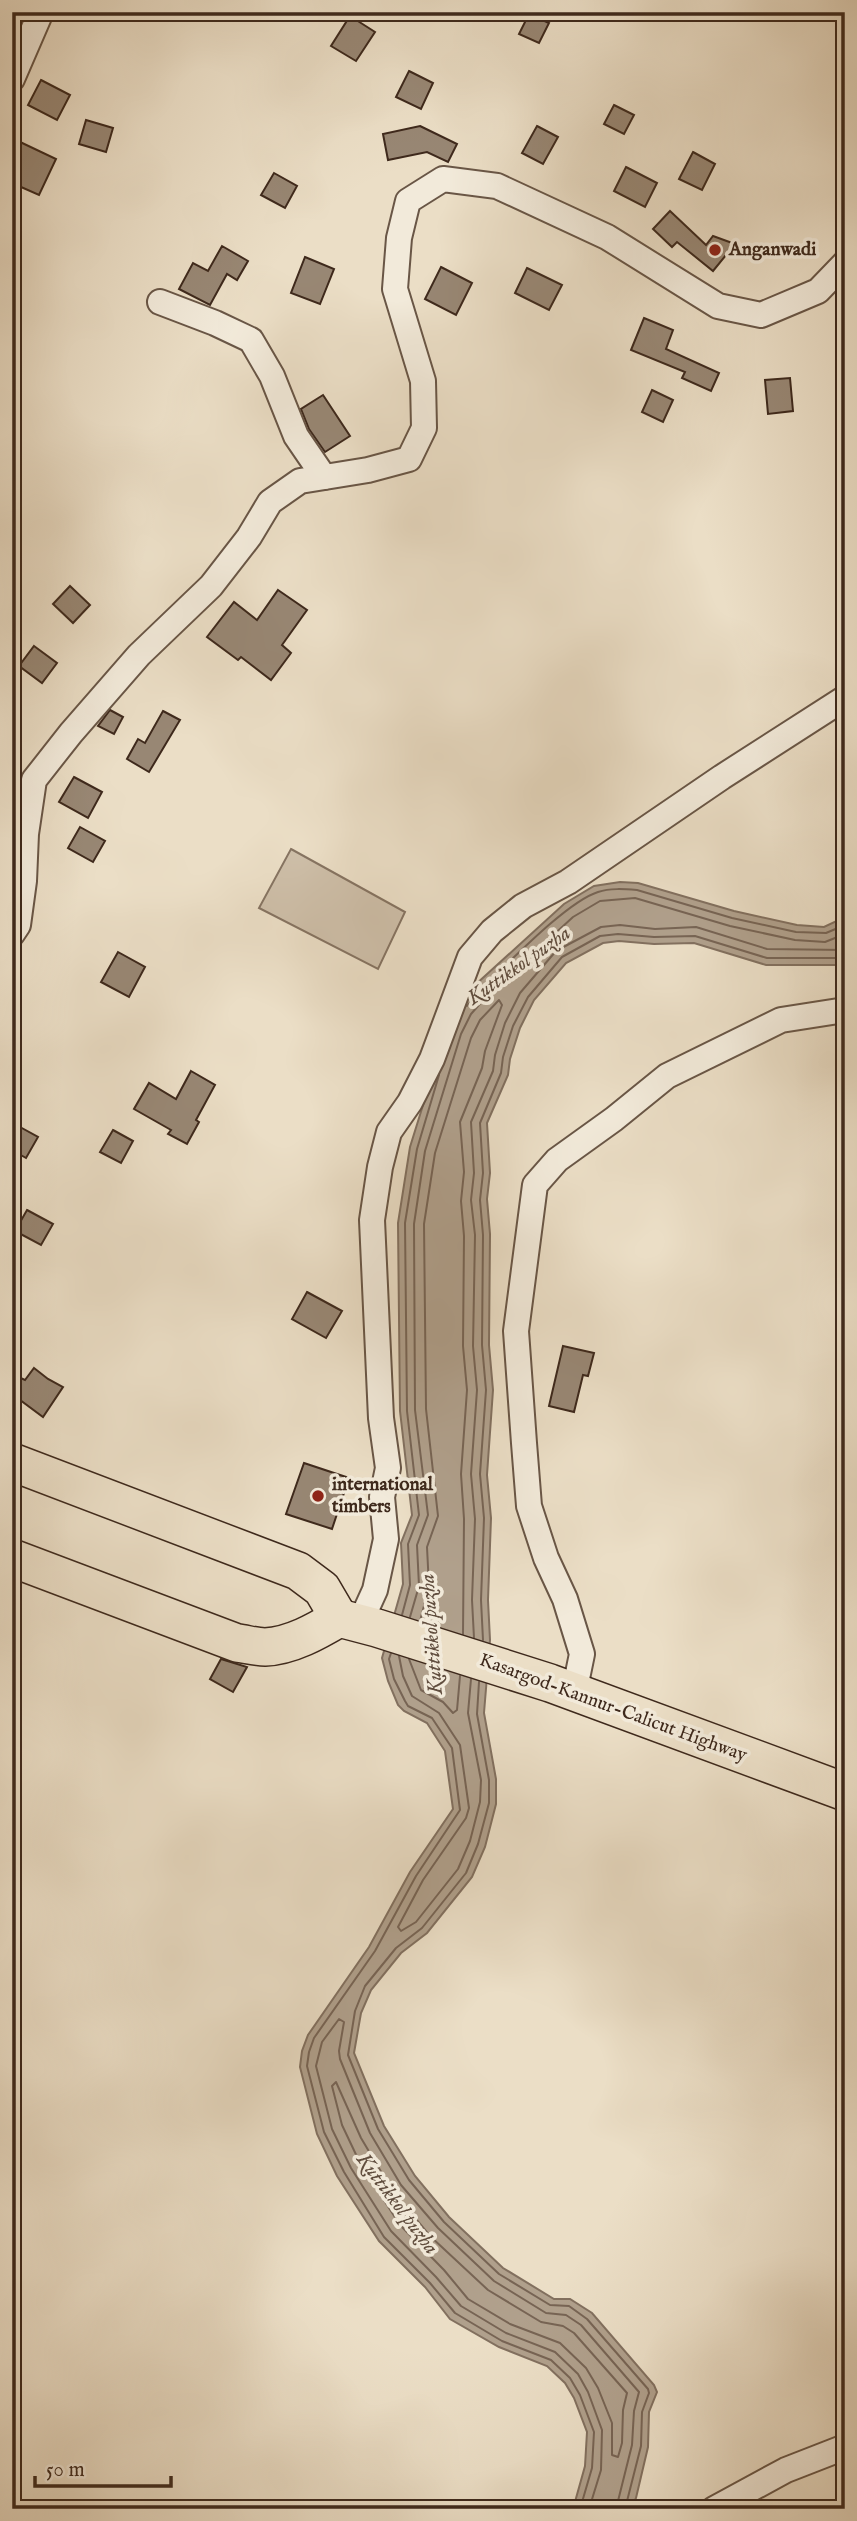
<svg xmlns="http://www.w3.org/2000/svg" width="857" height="2521" font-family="'IM FELL English',serif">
  <rect width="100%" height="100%" fill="#ebdec6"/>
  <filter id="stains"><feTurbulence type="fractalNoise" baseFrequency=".00286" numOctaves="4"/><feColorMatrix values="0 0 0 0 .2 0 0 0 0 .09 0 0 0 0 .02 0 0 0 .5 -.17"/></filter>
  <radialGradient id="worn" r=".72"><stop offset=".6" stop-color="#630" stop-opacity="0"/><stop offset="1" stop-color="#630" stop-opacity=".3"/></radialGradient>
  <polygon fill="#cebfa9" stroke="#867462" stroke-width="2" points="291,849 405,912 378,969 259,908"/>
  <polygon fill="#b0a08c" stroke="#82705f" stroke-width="2" points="620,882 638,883 734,911 797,925 824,927 845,917 845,965 766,965 694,943 654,944 619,941 603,943 566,963 534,1000 520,1028 510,1059 508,1075 487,1123 490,1173 487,1199 490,1234 489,1345 493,1390 487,1475 491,1518 488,1600 490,1640 484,1713 496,1779 496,1804 485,1847 472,1877 427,1933 401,1953 371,1990 361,2013 354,2053 384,2126 415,2176 449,2217 503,2268 554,2299 570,2299 592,2313 654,2385 657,2392 649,2412 648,2447 636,2498 631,2509 573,2509 585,2466 587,2432 574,2398 565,2383 547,2366 499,2347 450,2319 425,2287 379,2241 337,2176 317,2134 300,2067 302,2051 308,2035 369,1947 410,1872 453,1809 445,1751 427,1723 404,1711 398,1705 388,1681 382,1658 403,1584 401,1543 412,1515 400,1411 398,1223 410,1147 447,1028 458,1006 474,986 564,904 594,886"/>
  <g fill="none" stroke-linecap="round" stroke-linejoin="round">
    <g stroke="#776454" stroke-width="2">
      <path d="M467,1006L479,991C506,966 566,902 598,892C610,888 624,889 637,890L732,918L796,932L826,933L845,925"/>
      <polyline points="402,1615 410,1585 408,1544 419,1515 407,1411 405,1223 417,1149 439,1075"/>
      <polyline points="410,1617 419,1586 417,1545 428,1515 415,1410 414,1224 425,1151 461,1034 471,1014 486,997 573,917 600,901 635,898 730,926 795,940 825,942 845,934"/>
      <polyline points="420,1621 429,1587 427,1547 438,1516 426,1409 424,1224 435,1153 471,1038 480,1020 499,1000 502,1005 485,1051 482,1068 460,1122 464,1172 461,1201 464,1236 463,1346 467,1390 461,1474 464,1519 463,1634"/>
      <polyline points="474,1638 472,1600 475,1519 471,1474 477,1390 473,1346 475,1235 471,1200 474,1173 471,1122 493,1071 495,1055 505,1023 520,993 556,951 601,927 620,925 655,929 696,927 767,949 845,950"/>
      <polyline points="483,1640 481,1600 484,1518 480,1474 486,1390 482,1345 483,1235 480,1200 483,1173 480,1123 501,1073 503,1057 513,1026 528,997 562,957 600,936 618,934 654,937 695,936 767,958 845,958"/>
      <polyline points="391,1653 389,1659 394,1679 405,1701 408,1706 432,1718 452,1748 460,1810 416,1876 375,1951 314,2038 309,2052 307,2066 324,2132 344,2172 384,2237 430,2283 455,2313 502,2341 551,2360 570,2378 580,2395 594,2432 592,2468 580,2509"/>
      <polyline points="399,1656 403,1676 412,1696 439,1713 460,1745 469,1808 466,1818 423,1880 398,1927 401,1931 416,1922 458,1869 470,1841 480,1802 481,1780 468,1713 471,1679"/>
      <polyline points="409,1659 421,1690 443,1702 453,1713 457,1710 460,1676"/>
      <polyline points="479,1682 477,1714 489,1780 489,1803 478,1844 466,1873 422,1928 396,1948 365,1986 355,2011 348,2055 378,2129 409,2180 444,2222 499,2274 550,2305 569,2306 587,2319 648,2389 649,2393 642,2412 641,2446 625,2509"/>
      <polygon points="336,2082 361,2138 392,2190 430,2236 488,2290 541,2322 563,2326 574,2333 627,2393 623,2410 622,2443 618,2457 612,2455 612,2423 598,2388 586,2368 560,2343 510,2324 468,2299 444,2270 400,2225 360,2163 342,2125 332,2086"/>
      <polyline points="589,2509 601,2470 602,2430 588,2392 578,2374 555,2352 506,2333 461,2306 436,2277 391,2231 351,2168 332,2129 316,2066 322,2042 339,2019 344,2022 339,2051 340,2059 370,2133 401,2185 438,2228 494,2281 546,2313 566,2315 581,2325 639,2392 634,2411 632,2445 616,2509"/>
    </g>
  </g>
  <g fill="#988774" stroke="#3e291c" stroke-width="2">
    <polygon points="529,14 549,23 539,43 519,34"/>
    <polygon points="350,16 375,32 356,61 331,46"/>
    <polygon points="409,71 433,83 421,109 396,97"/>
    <polygon points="41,80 70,95 57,120 28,105"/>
    <polygon points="614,105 634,115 624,134 604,124"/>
    <polygon points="86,120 113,128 106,152 79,144"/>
    <polygon points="420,126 457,144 448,162 427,152 388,160 383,134"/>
    <polygon points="537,126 558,137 543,164 522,153"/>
    <polygon points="18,141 56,159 39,195 12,183 12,153"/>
    <polygon points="693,152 715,164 702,190 679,179"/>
    <polygon points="626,167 657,183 645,207 614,191"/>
    <polygon points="274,173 297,186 285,208 261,195"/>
    <polygon points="670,211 706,245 713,236 735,244 713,271 677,242 672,247 653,229"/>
    <polygon points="222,246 248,261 237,280 227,274 210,305 179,289 193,263 208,271"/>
    <polygon points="305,257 334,269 320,304 291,293"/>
    <polygon points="441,267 472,283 456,315 425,299"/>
    <polygon points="527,268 562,285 549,310 515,293"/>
    <polygon points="644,318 673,330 666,349 719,373 711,391 682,378 685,372 631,350"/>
    <polygon points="790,378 793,411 768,414 765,380"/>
    <polygon points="652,390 673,400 663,422 642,412"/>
    <polygon points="323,395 350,436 325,452 309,429 301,409"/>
    <polygon points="70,586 90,605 73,623 53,604"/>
    <polygon points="278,590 307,610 282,645 291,653 271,680 241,657 238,660 207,637 234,602 257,620"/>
    <polygon points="34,646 57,663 42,683 19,666"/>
    <polygon points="110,710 123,717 114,734 98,726"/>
    <polygon points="163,711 180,720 149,772 127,759 138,739 145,743"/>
    <polygon points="74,777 102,792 88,818 59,802"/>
    <polygon points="80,827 105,841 93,862 68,848"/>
    <polygon points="118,952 145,967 129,997 101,982"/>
    <polygon points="191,1071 215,1085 196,1120 199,1122 187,1144 168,1134 171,1130 134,1109 149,1083 176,1099"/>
    <polygon points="20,1127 38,1137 26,1158 12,1150 12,1140"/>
    <polygon points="113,1130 133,1141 121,1163 100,1152"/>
    <polygon points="27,1210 53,1224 41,1245 15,1231"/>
    <polygon points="307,1292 342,1311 326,1338 292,1319"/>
    <polygon points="563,1346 594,1353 588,1376 583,1375 574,1412 549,1406"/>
    <polygon points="34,1368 48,1379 63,1387 43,1417 12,1394 12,1374 25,1380"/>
    <polygon points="304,1463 349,1478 332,1529 286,1514"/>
    <polygon points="221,1659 247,1667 233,1692 210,1679"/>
  </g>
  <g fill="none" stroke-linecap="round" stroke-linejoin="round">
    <defs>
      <g id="minor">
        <polyline points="12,79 41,12"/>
        <polyline points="160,302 215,323 251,340 272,376 296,436 324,477"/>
        <polyline points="12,934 18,925 24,881 26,834 34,780 71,733 139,655 211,586 249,537 270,502 300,481 368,470 409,459 424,428 423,381 395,289 399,238 408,201 443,179 497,186 607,237 718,306 761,315 818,291 845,263"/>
        <polyline points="360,1623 375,1590 386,1539 382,1497 388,1468 381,1418 372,1220 380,1167 389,1132 410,1102 432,1059 470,957 492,931 523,906 568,882 722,777 845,698"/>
        <polyline points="574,1693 582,1654 565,1599 546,1558 529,1506 524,1443 516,1331 535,1185 557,1160 614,1119 667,1076 781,1020 845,1010"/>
        <polyline points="714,2509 786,2470 845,2447"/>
      </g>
      <g id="highway">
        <polyline points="12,1462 298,1571 322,1589 339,1618"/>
        <path d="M12,1558L237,1643C246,1644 256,1647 265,1647C291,1646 317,1631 339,1618L377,1628L550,1683L845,1792"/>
      </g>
    </defs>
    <use href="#minor" stroke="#695646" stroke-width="28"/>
    <use href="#highway" stroke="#3e291c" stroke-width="40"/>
    <use href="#minor" stroke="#f2eada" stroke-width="24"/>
    <use href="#highway" stroke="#ebdec6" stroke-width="37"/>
  </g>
  <g fill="#8f2418" stroke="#f2eada" stroke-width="2.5">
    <circle cx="715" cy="250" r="7"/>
    <circle cx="318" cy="1496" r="7"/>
  </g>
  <g text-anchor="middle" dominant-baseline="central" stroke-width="7" stroke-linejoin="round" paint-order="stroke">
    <g font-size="19" font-weight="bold" fill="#3e291c" stroke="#f2eada" text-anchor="start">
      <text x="729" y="250">Anganwadi</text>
      <text x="332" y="1485">international<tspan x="332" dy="22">timbers</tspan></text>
    </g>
    <g font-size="19" fill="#3e291c" stroke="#f2eada">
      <text transform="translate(613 1708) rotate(20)">Kasargod-Kannur-Calicut Highway</text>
    </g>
    <g font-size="21" font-style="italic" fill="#604d3e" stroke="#f2eada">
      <text transform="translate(519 966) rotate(-35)">Kuttikkol puzha</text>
      <text transform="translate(432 1634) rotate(-94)">Kuttikkol puzha</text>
      <text transform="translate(397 2204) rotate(53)">Kuttikkol puzha</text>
    </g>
  </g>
  <rect width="857" height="2521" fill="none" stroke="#ebdec6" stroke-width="42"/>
  <rect x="14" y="14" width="829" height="2493" fill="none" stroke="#3e291c" stroke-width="3.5"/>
  <rect x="21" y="21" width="815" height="2479" fill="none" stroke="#3e291c" stroke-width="2"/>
  <path d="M35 2476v10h136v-10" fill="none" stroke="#3e291c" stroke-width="3.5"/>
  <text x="46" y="2476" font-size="21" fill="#3e291c" stroke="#f2eada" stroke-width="5" paint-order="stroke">50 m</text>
  <rect width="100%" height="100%" filter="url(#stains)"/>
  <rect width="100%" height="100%" fill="url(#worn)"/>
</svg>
